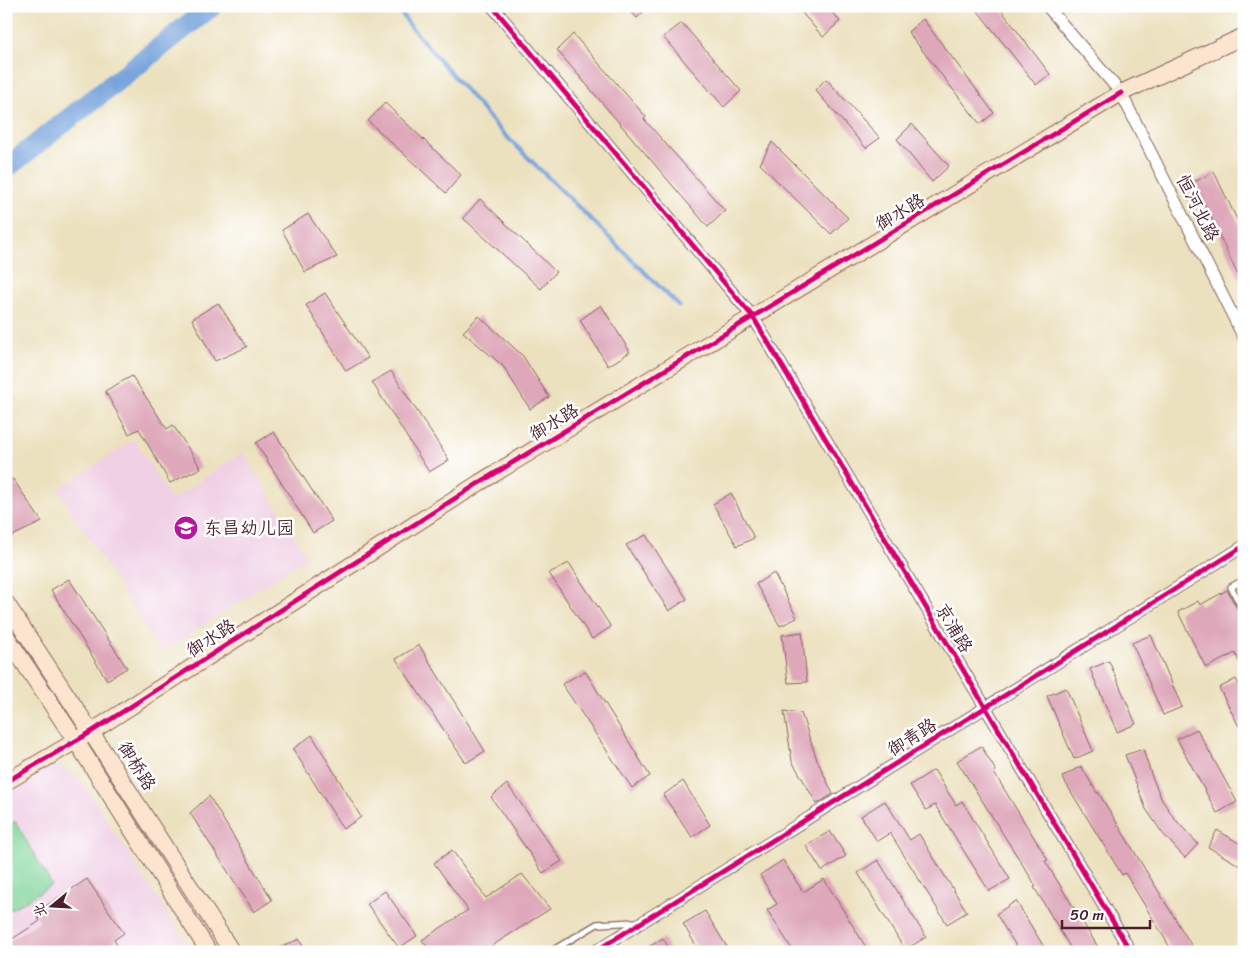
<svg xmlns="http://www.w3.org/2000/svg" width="1250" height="958" font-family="Sriracha,'LXGW WenKai TC',sans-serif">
  <rect width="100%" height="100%" fill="#fff"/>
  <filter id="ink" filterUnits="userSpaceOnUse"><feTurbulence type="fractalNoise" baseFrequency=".02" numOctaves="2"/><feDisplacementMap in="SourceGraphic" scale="10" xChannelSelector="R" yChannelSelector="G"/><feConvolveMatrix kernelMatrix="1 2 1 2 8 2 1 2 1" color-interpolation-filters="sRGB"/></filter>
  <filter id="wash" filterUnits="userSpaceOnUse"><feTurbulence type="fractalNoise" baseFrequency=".0096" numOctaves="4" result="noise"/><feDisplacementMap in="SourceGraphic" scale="20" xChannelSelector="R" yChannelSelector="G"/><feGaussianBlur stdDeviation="1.12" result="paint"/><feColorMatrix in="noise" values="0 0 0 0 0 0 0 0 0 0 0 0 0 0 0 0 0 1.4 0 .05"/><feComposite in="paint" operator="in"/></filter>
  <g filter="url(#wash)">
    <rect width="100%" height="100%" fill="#ece1bf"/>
    <g fill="#f0d0e5">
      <polygon points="134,439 172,500 243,452 307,557 161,653 58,490"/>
      <polygon points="42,765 63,767 82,781 192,952 6,952 6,783"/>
    </g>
    <polygon fill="#7cd397" stroke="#637961" points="15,821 52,885 6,912 6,827"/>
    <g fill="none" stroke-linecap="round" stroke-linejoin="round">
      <polyline stroke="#72a0da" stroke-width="4" points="396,6 411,27 499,129 679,306"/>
      <polyline stroke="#72a0da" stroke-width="21" points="6,168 212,6"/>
    </g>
    <g id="blocks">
      <g fill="#dea7ba">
        <polygon points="626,6 649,6 637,18"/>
        <polygon points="796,6 826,6 840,21 823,37"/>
        <polygon points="974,6 998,6 1050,74 1036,85"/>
        <polygon points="923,19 994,113 980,124 908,32"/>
        <polygon points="682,23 741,91 724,107 663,37"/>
        <polygon points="573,34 646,117 644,119 725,211 708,227 557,50"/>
        <polygon points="826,79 880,138 866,148 815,90"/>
        <polygon points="385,103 461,175 446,193 368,121"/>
        <polygon points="912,124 949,166 932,182 897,139"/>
        <polygon points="772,142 848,218 831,234 760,164"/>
        <polygon points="1214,172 1244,234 1244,288 1194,182"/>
        <polygon points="480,199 556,272 541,289 463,218"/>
        <polygon points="308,214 337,257 305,272 282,230"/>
        <polygon points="325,293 368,358 346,371 306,305"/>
        <polygon points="218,303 247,347 215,361 192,319"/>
        <polygon points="601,305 630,352 608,366 580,320"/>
        <polygon points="479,316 523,356 549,397 530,409 503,366 463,332"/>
        <polygon points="391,371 449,460 429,472 372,382"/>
        <polygon points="132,376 167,429 173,425 201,468 170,483 139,429 129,434 105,391"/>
        <polygon points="274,432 332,521 313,533 256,443"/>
        <polygon points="13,479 42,522 10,537 6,530 6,483"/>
        <polygon points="731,493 754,538 737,546 713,504"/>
        <polygon points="646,535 687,599 669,611 626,545"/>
        <polygon points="569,563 611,627 592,639 549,573"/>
        <polygon points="774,573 797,618 780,626 756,584"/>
        <polygon points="69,579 127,668 107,680 51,590"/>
        <polygon points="1227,590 1240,614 1244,617 1244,669 1235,653 1206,668 1178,612 1198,601 1200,605"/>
        <polygon points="802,632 807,682 788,683 782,635"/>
        <polygon points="1151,635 1182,707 1163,715 1132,643"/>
        <polygon points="419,645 485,751 466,763 396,659"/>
        <polygon points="1109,661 1136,724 1117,732 1090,669"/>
        <polygon points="585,671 650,776 632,788 562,684"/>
        <polygon points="1236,679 1244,695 1244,736 1219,688"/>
        <polygon points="1066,688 1093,751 1074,759 1047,696"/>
        <polygon points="784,711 801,713 817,760 833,794 817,804 792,761"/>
        <polygon points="1197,729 1237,802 1217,813 1177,739"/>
        <polygon points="312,735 361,817 343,829 293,749"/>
        <polygon points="981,746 996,771 994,773 1048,860 1045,861 1101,952 1073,952 1034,887 1036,886 957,761"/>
        <polygon points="1143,749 1152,777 1162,800 1174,818 1198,844 1185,858 1163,834 1146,809 1136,783 1125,755"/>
        <polygon points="1081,766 1097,793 1098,792 1193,948 1187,952 1173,952 1125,873 1122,875 1062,777"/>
        <polygon points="934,770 956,805 962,801 1010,879 989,891 935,805 926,810 910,785"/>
        <polygon points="683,781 710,825 692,837 663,795"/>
        <polygon points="507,784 562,861 543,873 491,797"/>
        <polygon points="209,796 272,900 254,912 190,813"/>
        <polygon points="885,801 910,840 919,834 967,912 947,924 890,833 877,841 861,816"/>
        <polygon points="1217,830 1244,846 1244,868 1208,847"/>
        <polygon points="830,831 846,856 822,871 806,846"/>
        <polygon points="452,850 486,898 522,874 550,909 482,952 431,952 422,940 468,910 434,863"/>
        <polygon points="783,860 803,892 824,879 869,952 794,952 767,910 777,904 760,875"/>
        <polygon points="878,860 926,937 905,950 858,873"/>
        <polygon points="87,879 124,933 114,940 121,952 6,952 6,943 40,921 35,913"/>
        <polygon points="385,891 417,936 399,948 367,904"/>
        <polygon points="1016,901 1047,952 1020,952 996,914"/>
        <polygon points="705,911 730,952 700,952 683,924"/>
        <polygon points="663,938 671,952 641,952"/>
        <polygon points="299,939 306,952 270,952"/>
      </g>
    </g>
  </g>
  <g filter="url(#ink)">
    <use href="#blocks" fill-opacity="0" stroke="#83635f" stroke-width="1"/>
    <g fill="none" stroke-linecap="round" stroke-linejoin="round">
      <defs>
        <g id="lane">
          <polyline points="1244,580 1231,587 1244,612"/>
          <polyline points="550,952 597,924 637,922"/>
        </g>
        <g id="street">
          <polyline points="492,6 753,317 1131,952"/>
          <polyline points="1047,6 1121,93 1244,338"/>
          <polyline points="594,952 1244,546"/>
        </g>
        <g id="secondary">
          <polyline points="6,603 91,732 232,952"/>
          <polyline points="6,636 76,741 209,952"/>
          <polyline points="6,782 91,732 479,483 1121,93 1244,36"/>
        </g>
      </defs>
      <use href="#lane" stroke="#83635f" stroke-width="8"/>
      <use href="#street" stroke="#83635f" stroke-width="13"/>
      <use href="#secondary" stroke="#83635f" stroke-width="18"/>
      <use href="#lane" stroke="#fff" stroke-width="5.5"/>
      <use href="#street" stroke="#fff" stroke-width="11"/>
      <use href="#secondary" stroke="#fbe5cf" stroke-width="16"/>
      <defs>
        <g id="cycleway">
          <polyline points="492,6 753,317 1131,952"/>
          <polyline points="6,782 91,732 479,483 1121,93"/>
          <polyline points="594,952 1244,546"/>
        </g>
      </defs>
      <use href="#cycleway" stroke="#fff" stroke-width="8"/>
      <use href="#cycleway" stroke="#d6006c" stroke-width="5"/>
    </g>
  </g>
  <defs>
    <symbol id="school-disc" viewBox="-11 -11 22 22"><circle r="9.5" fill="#b5179e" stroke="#fff"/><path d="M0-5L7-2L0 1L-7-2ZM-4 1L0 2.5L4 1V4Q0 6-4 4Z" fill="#fff"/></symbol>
  </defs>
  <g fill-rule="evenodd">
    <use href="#school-disc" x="172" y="514" width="28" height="28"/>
  </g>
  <g text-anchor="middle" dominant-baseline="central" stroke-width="5" stroke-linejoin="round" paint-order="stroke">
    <g font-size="18" fill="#4a1f2b" stroke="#fff">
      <text transform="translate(1198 208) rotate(63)">恒河北路</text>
      <text transform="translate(900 212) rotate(-31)">御水路</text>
      <text transform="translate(554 422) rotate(-31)">御水路</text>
      <text transform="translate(954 628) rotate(59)">京浦路</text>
      <text transform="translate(211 638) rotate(-33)">御水路</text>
      <text transform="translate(912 737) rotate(-32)">御青路</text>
      <text transform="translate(137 766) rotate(58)">御桥路</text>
    </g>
    <g font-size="18" fill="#4a1f2b" stroke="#fff" text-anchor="start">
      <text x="204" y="528">东昌幼儿园</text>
    </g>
  </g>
  <rect width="1250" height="958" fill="none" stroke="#fff" stroke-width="25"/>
  <g transform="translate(52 906) rotate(252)" stroke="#ffffff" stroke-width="4" paint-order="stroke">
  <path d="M0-4L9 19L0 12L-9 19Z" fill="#4a1f2b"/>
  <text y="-8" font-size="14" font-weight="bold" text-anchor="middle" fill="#4a1f2b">北</text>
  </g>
  <path d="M1062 920v8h88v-8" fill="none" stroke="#4a1f2b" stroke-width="2.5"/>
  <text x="1070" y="920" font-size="15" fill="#4a1f2b" stroke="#ffffff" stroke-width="4" paint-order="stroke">50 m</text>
</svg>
